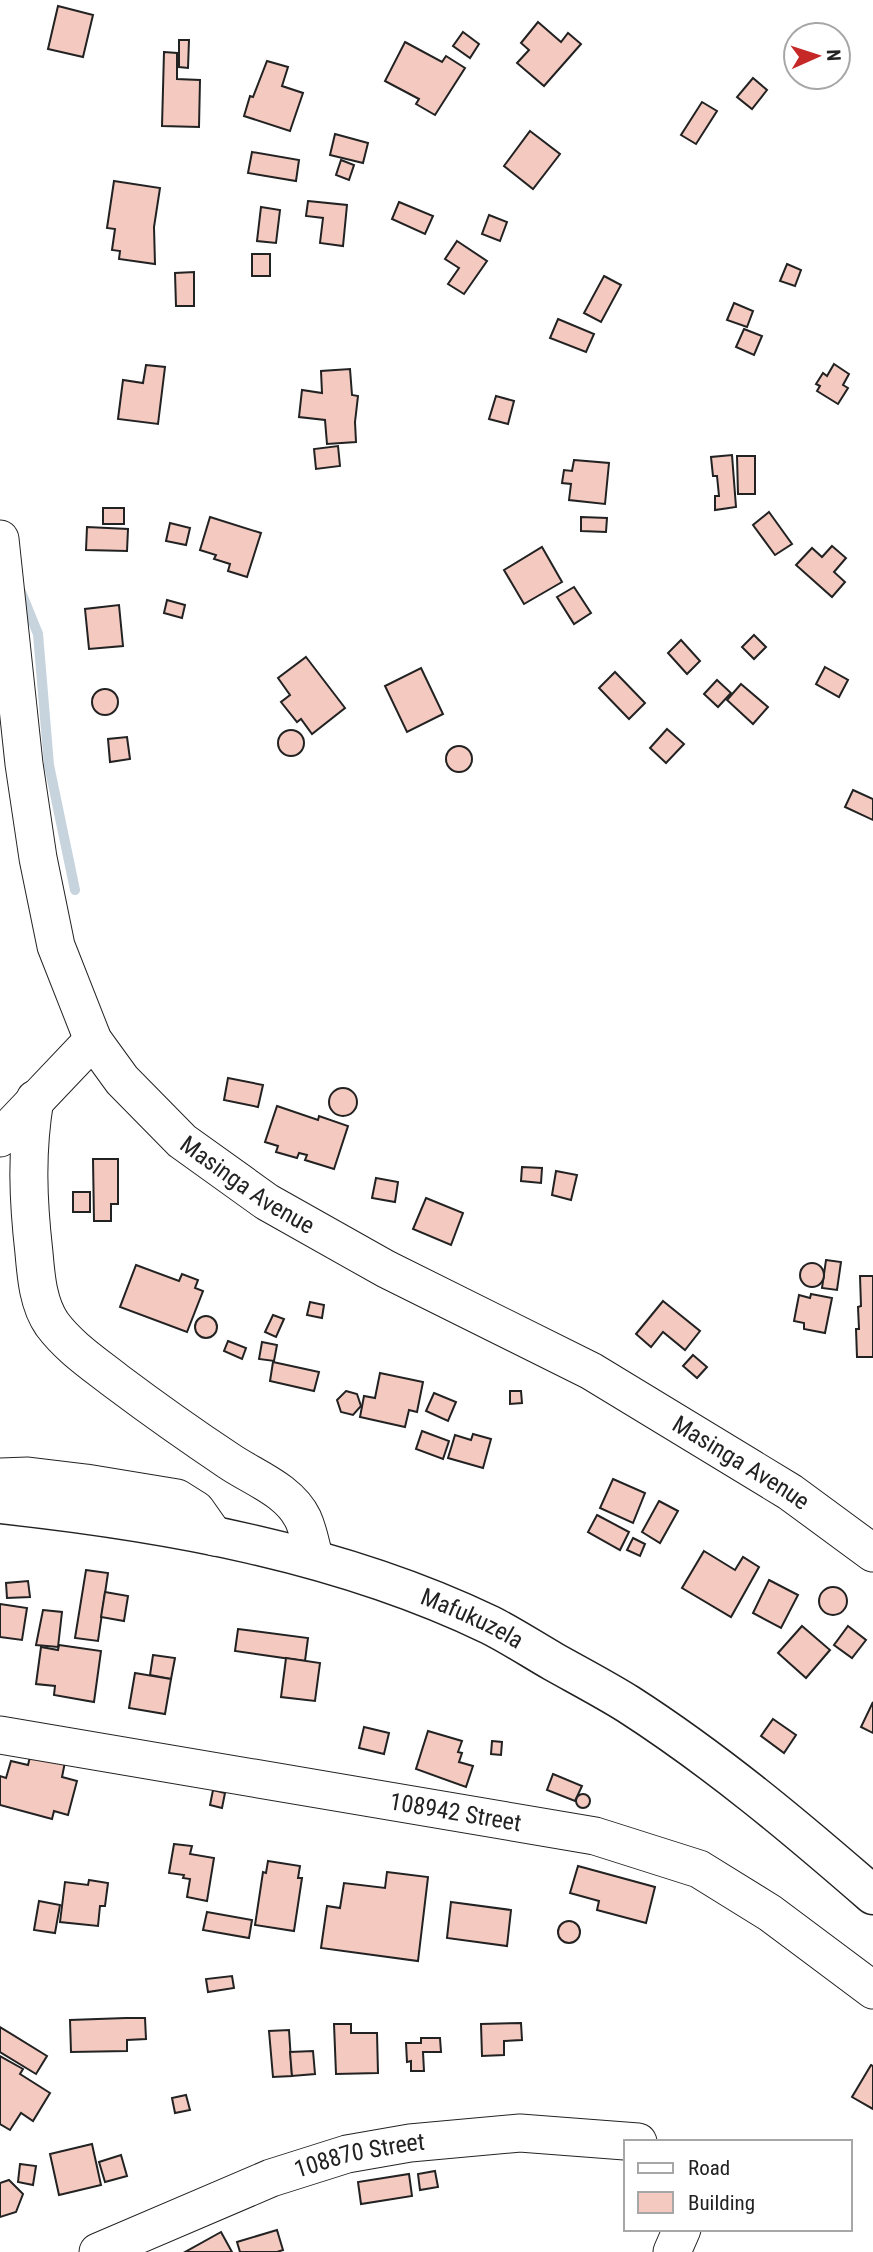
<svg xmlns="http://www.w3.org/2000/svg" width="873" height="2252" font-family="'Roboto Condensed',sans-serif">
  <rect width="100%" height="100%" fill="#fff"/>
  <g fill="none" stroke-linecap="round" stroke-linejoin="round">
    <polyline stroke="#c7d3dd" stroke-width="10" points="21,592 38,634 49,765 75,890"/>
  </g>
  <g fill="#f3c9c0" stroke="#222" stroke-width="2">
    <polygon points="58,6 93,15 83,57 48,49"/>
    <polygon points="538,22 561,42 568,33 581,44 544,86 517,63 529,50 521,43"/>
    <polygon points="463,32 479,44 470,58 453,46"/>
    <polygon points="179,40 189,40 188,68 179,67"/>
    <polygon points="405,42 442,62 446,56 465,68 435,115 416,104 419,99 385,81"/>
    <polygon points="164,52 177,53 177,79 200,80 199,127 162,126"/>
    <polygon points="267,61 288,67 282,86 303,93 290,131 244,116 250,96 253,97"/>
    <polygon points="753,78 767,90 752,109 737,97"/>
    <polygon points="702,102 717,111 696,144 681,135"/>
    <polygon points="530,131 560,154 533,189 504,166"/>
    <polygon points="335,134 368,143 363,163 330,155"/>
    <polygon points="252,152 299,160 296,181 248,173"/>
    <polygon points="341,160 354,165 349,180 336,175"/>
    <polygon points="114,181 160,188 154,227 155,264 119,259 120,251 112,250 115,229 107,228"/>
    <polygon points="308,201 347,205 343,246 320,243 323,218 306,216"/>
    <polygon points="399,202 433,216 425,234 392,219"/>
    <polygon points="261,207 280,210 276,243 257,241"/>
    <polygon points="489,215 507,222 500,241 482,234"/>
    <polygon points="457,241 487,261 464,294 448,284 459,268 445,259"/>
    <rect x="252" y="254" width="18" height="22"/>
    <polygon points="787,264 801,270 795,286 780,281"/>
    <polygon points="194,272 194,306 176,306 175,273"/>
    <polygon points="604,276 621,285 601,322 584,313"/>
    <polygon points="734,303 753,311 747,327 727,320"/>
    <polygon points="558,319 594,334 586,352 550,338"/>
    <polygon points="744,329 762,336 754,355 736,347"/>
    <polygon points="834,364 849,374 843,385 848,388 838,404 817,391 820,386 816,384 823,373 827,376"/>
    <polygon points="146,365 165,367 158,424 118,419 123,380 143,383"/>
    <polygon points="350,369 352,395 358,396 355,422 356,442 327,444 325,420 299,417 302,390 322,393 321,371"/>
    <polygon points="496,396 514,401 508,424 489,419"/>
    <polygon points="338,446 340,466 316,469 314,449"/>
    <polygon points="732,455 736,507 715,510 715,496 719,496 717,476 713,476 711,457"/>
    <polygon points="737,456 755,456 755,494 738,494"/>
    <polygon points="574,460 609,463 605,504 569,500 571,484 562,483 564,470 572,471"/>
    <rect x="103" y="508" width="21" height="16"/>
    <polygon points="769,512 792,544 775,555 753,525"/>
    <polygon points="210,517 261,533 247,577 228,571 230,564 214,559 216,555 200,550"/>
    <polygon points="581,517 607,518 606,532 581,531"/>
    <polygon points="170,523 190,528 186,545 166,541"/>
    <polygon points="87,527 128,529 127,551 86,550"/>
    <polygon points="832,546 846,558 834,572 845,582 832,597 796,565 812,548 822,557"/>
    <polygon points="542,547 562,582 524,604 504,570"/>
    <polygon points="574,587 591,613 574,624 557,597"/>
    <polygon points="167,600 185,605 182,618 164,613"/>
    <polygon points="119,605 123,646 89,649 85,609"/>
    <polygon points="754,635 766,647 754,659 742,647"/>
    <polygon points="681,640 700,661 687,674 668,653"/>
    <polygon points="306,657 345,708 312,734 301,719 297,722 281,702 290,695 278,678"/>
    <polygon points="825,667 848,680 839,697 816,684"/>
    <polygon points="421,668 443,714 407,732 385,686"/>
    <polygon points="615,672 645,703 629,719 599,688"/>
    <polygon points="717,680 731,693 718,707 704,694"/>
    <polygon points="741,684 768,707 753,724 727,700"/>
    <circle cx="105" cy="702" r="13"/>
    <polygon points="667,729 684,744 666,763 650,748"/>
    <circle cx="291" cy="743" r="13"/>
    <polygon points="127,737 130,759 110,762 108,739"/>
    <circle cx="459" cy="759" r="13"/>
    <polygon points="853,790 873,799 873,820 845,807"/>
    <polygon points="228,1078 263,1085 258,1107 224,1100"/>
    <circle cx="343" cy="1102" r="14"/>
    <polygon points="277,1106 318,1120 319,1116 348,1126 334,1169 305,1160 307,1155 299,1153 297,1158 276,1152 278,1146 265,1142"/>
    <polygon points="93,1159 118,1159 118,1204 111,1204 111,1221 94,1221"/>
    <polygon points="522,1167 542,1168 541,1183 521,1181"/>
    <polygon points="556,1171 577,1175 571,1200 552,1195"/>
    <polygon points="376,1178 398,1182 395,1202 372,1198"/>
    <rect x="73" y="1192" width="17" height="20"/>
    <polygon points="426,1198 463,1213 451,1245 413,1229"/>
    <polygon points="826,1260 841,1262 837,1290 822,1288"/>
    <circle cx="812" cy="1275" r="12"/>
    <polygon points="136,1265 179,1281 182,1274 198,1280 195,1288 203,1291 187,1332 120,1307"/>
    <polygon points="860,1276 873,1276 873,1357 857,1357 856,1329 859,1329 858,1307 861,1306"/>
    <polygon points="811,1294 832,1298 825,1333 804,1329 804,1323 794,1321 799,1295 810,1298"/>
    <polygon points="663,1301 700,1331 685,1350 663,1332 651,1347 636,1334"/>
    <polygon points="310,1302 324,1305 322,1318 307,1315"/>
    <polygon points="273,1315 284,1319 276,1337 265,1332"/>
    <circle cx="206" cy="1327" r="11"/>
    <polygon points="228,1341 246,1348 242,1359 224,1351"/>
    <polygon points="262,1342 277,1345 274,1361 259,1359"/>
    <polygon points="693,1355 707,1367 697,1378 683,1366"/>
    <polygon points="273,1362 319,1372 314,1391 270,1381"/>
    <polygon points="380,1373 423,1382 417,1412 409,1410 405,1427 360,1417 364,1396 375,1398"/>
    <polygon points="346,1391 357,1394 361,1406 353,1415 341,1412 337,1400"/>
    <polygon points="510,1391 521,1391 522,1403 510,1404"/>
    <polygon points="434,1393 456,1402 448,1421 426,1411"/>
    <polygon points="422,1431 449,1441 443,1459 416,1449"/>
    <polygon points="473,1434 491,1439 483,1468 448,1458 455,1435 471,1440"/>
    <polygon points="613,1479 645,1493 633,1523 600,1508"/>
    <polygon points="659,1501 678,1511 660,1543 642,1532"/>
    <polygon points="597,1515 629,1532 620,1550 588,1532"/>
    <polygon points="633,1538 645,1544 640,1556 627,1550"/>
    <polygon points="704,1551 735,1570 743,1557 759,1567 731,1617 682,1588"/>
    <polygon points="86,1570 108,1573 98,1641 75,1638"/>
    <polygon points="769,1580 798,1595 781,1628 753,1613"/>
    <polygon points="28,1581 30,1597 7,1598 6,1583"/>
    <circle cx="833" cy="1601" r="14"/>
    <polygon points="105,1592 128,1596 124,1621 101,1617"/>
    <polygon points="0,1604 27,1608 22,1640 0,1637"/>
    <polygon points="43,1610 62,1612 58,1647 36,1645"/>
    <polygon points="802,1626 830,1650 806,1678 778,1653"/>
    <polygon points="848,1626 866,1640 852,1658 834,1645"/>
    <polygon points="238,1629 308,1638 305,1661 235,1651"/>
    <polygon points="59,1645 101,1651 94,1702 54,1695 55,1686 36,1684 41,1647 58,1650"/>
    <polygon points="153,1655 175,1658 171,1679 150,1675"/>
    <polygon points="286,1658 320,1663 315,1701 281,1697"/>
    <polygon points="135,1673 171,1679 165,1714 129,1708"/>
    <polygon points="873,1702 873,1733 861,1727"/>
    <polygon points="773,1719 796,1735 784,1753 761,1736"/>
    <polygon points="364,1727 389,1733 384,1754 359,1748"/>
    <polygon points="428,1731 462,1741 458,1752 462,1753 459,1762 473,1766 466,1787 416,1769"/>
    <polygon points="492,1741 502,1742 501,1755 491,1754"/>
    <polygon points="31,1753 65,1762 62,1777 77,1781 68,1815 54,1811 52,1819 0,1805 0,1776 6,1778 11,1761 28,1765"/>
    <polygon points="553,1774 582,1786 575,1801 547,1790"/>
    <polygon points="213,1790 225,1793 222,1808 210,1805"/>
    <circle cx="583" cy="1801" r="7"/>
    <polygon points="174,1844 192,1846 190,1854 214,1858 207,1901 187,1897 190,1879 183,1878 184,1875 169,1873"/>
    <polygon points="268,1861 300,1866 298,1878 302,1878 294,1931 255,1925 263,1872 266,1873"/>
    <polygon points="578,1866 655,1887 646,1923 597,1910 599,1901 570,1893"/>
    <polygon points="387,1872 428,1877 418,1961 321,1948 327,1906 340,1908 344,1883 385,1888"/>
    <polygon points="89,1880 108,1883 105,1906 100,1906 98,1926 60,1922 65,1882 88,1885"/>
    <polygon points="39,1901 60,1905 55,1933 34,1930"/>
    <polygon points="451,1902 511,1910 507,1946 447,1938"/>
    <polygon points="207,1912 252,1920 249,1938 203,1930"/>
    <circle cx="569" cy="1932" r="11"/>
    <polygon points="232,1976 234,1988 208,1992 206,1979"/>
    <polygon points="126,2018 145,2018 146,2039 127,2040 127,2051 71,2052 70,2020"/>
    <polygon points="521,2023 522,2040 504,2041 504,2055 482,2056 481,2024"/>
    <polygon points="334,2024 351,2024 351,2033 377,2033 378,2073 336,2074"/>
    <polygon points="0,2027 47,2056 36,2074 0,2052"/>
    <polygon points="289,2030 292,2076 273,2077 269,2031"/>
    <polygon points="421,2038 440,2038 441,2052 423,2052 424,2071 411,2071 411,2061 407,2062 406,2043 421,2043"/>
    <polygon points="313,2051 315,2074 292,2076 290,2052"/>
    <polygon points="0,2056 23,2069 20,2074 50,2093 33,2121 21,2113 10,2130 0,2124"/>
    <polygon points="871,2065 873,2066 873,2109 852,2097"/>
    <polygon points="186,2095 190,2110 175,2113 172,2098"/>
    <polygon points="92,2144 101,2185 59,2195 50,2154"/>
    <polygon points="121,2155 127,2176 105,2182 99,2162"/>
    <polygon points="20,2164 36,2166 33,2185 18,2182"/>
    <polygon points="435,2171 438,2187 420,2190 418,2174"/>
    <polygon points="409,2174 412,2196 361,2204 358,2182"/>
    <polygon points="9,2180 23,2194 16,2212 0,2217 0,2183"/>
    <polygon points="277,2230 283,2250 277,2252 240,2252 237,2242"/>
    <polygon points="221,2232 232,2252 185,2252"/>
  </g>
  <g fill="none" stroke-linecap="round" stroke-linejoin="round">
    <defs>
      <g id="minor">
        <path id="s1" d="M0,539L24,764L38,858L56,946L93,1040L122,1080L182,1141L267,1202L386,1269L591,1371L790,1492L873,1553"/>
        <path d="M35,1099C26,1152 28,1200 34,1253C36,1276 38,1304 52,1324C69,1347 93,1363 116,1381C152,1408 190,1435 229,1461C254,1478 289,1490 303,1519C309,1532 311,1547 315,1560"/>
        <polyline points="0,1138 93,1040"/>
        <polyline points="0,1477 28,1476 86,1483 177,1498 196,1510 215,1537"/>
        <path id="s2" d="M0,1735L595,1836L699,1869L770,1913L873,1990"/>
        <path id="s3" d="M98,2252L271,2178L347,2154L410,2143L520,2133L638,2142"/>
        <polyline points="672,2252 682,2229"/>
      </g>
      <g id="major">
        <path id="s4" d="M0,1504C166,1522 338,1552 490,1625C512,1636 533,1650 554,1662C579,1676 604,1689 628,1704C715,1760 795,1827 873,1895"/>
      </g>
    </defs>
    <use href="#minor" stroke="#222" stroke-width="39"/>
    <use href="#major" stroke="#222" stroke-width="41"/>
    <use href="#minor" stroke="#fff" stroke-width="37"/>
    <use href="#major" stroke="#fff" stroke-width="38"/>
  </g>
  <g text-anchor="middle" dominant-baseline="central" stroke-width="5" stroke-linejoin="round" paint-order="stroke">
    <g font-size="24" fill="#222" stroke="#fff">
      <text stroke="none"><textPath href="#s1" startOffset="726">Masinga Avenue</textPath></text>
      <text stroke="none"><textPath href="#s1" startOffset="1293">Masinga Avenue</textPath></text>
      <text stroke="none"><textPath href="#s4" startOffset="488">Mafukuzela</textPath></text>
      <text stroke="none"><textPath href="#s2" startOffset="462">108942 Street</textPath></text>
      <text stroke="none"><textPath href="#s3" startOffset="280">108870 Street</textPath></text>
    </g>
  </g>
  <rect x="624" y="2140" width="228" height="91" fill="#ffffff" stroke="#a7a7a7" stroke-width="2"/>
  <rect x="638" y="2163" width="35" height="10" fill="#ffffff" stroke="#a7a7a7" stroke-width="2"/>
  <text x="688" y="2175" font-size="21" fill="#222222">Road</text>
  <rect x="638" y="2192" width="35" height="21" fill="#f3c9c0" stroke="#a7a7a7" stroke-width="2"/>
  <text x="688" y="2210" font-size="21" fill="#222222">Building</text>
  <g transform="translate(817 56) rotate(87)"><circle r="33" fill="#ffffff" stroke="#a7a7a7" stroke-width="2"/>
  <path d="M0-5L12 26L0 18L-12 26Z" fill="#c62828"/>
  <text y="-10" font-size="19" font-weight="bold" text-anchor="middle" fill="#222222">N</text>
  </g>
</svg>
